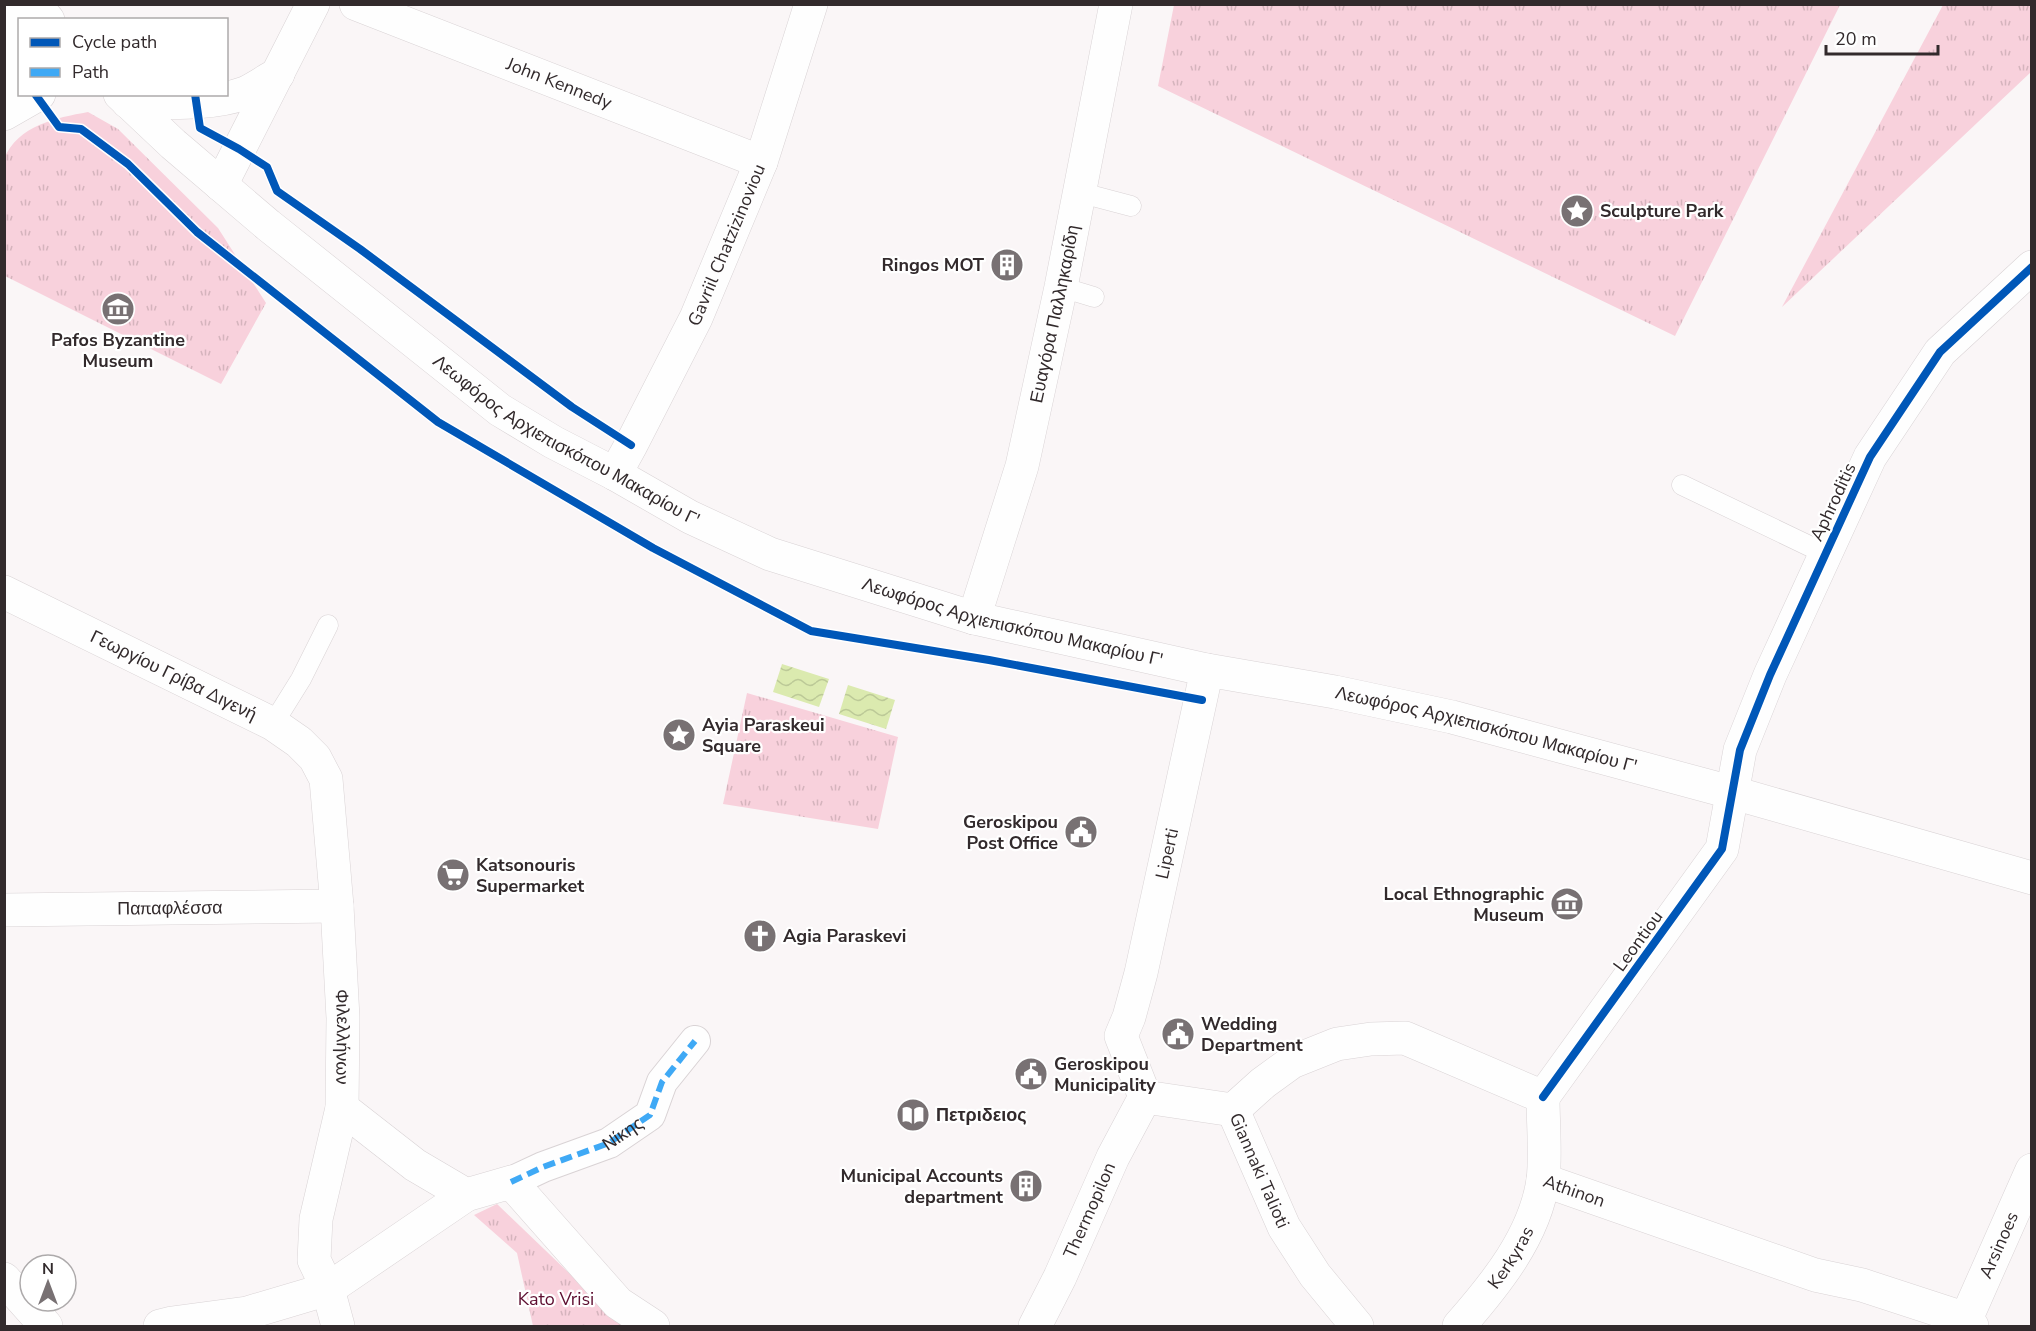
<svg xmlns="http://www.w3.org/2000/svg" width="2036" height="1331" font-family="'Nunito Sans',sans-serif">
  <defs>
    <pattern id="park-tufts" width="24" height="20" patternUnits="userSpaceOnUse" patternTransform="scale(1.5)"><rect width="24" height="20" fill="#f8d1dc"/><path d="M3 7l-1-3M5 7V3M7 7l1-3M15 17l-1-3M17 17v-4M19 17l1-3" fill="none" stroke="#d5b4bd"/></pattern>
    <pattern id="water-waves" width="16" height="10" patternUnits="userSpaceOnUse" patternTransform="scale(1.5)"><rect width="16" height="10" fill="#dbeaaf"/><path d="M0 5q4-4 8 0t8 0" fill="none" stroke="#bcc997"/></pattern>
  </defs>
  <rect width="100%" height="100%" fill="#faf6f7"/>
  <g fill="url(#park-tufts)">
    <polygon points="1174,5 1174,4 1840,5 1675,336 1158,86"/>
    <polygon points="1943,5 2031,5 2031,72 1782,307"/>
    <path d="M88,112L118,129L218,228L266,303L221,384L5,276L4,159C18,125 56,118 88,112Z"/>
    <polygon points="747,693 898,737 878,829 723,804"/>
    <polygon points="497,1204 616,1318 632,1326 533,1326 517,1253 474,1215"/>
  </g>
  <g fill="url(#water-waves)">
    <polygon points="782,664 829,679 819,707 773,692"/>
    <polygon points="848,685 895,700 886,729 839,714"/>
  </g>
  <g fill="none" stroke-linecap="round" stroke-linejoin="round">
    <defs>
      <g id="service">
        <polyline points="1078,192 1131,206"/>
        <polyline points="1061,287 1094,297"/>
        <polyline points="1682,485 1826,554"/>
        <polyline points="273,724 301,679 328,625"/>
      </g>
      <polyline id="pedestrian" points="511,1182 543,1167 609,1143 650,1115 662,1082 695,1041"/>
      <g id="minor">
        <path id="s1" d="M356,4L761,162"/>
        <polyline points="221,185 313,4"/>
        <path id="s2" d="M615,474L631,445L696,318L761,162L811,4"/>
        <path id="s3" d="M4,910L337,906"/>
        <path id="s4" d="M1145,1097L1121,1036L1129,1017L1141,973L1207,670"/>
        <polyline points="1145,1097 1233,1110"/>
        <polyline points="1543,1097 1722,849 1740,750 1770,675 1870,457 1940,352 2032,267"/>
        <polyline points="342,1108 415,1165 466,1195"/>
        <polyline points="1233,1110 1263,1083 1292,1062 1337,1044 1371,1039 1405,1038 1543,1097"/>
        <path id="s5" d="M1233,1110L1284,1227L1315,1275L1357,1326"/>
        <path id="s6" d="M1543,1180L1815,1275L1862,1285L1966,1319L1972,1326"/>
        <polyline points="4,1279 46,1326"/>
        <path id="s7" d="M1966,1319L2032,1170"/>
        <polyline points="160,1326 172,1323 247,1313 328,1289 466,1195 511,1182 618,1303 653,1326"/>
        <path id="s8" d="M1035,1326L1060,1277L1113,1157L1145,1097"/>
        <path id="s9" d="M1459,1326C1495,1285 1535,1236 1543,1180C1546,1157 1543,1122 1543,1097"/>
      </g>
      <g id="tertiary">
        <polyline points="4,81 18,30 22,4"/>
        <polyline points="4,114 39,94"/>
        <path id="s10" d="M4,592L273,724L299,742L315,758L326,779L337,906L343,1018L342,1108L316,1219L314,1260L328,1289L338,1326"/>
      </g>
      <g id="secondary">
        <path id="s11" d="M974,618L1022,466L1061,287L1116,4"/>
      </g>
      <g id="primary">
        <polyline points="34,4 48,20"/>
        <path id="s12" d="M120,94L173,144L268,225L500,410L553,442L615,474L690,517L770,554L974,618L1005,625L1207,670L1335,692L1452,717L1734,793L2032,878"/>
        <path d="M128,102C166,102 209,106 245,93C256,88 267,80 278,74"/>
      </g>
    </defs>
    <use href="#service" stroke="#d9d3d5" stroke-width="21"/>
    <use href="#pedestrian" stroke="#d9d3d5" stroke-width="32"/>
    <use href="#minor" stroke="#d9d3d5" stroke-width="34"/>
    <use href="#tertiary" stroke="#d9d3d5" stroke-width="34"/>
    <use href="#secondary" stroke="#d9d3d5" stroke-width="34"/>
    <use href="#primary" stroke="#d9d3d5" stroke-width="34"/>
    <use href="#service" stroke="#fefefe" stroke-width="20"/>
    <use href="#pedestrian" stroke="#fefefe" stroke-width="30"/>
    <use href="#minor" stroke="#fefefe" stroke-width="33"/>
    <use href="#tertiary" stroke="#fefefe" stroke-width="33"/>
    <use href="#secondary" stroke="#fefefe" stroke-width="33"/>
    <use href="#primary" stroke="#fefefe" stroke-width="33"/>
    <path stroke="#3fa9f5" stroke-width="6" stroke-dasharray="12 6" stroke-linecap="butt" id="s13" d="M511,1182L543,1167L609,1143L650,1115L662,1082L695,1041"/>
    <defs>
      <g id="cycleway">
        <polyline points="35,94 59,127 81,129 128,164 197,232 438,422 653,548 811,631 989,660 1202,700"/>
        <polyline points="195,94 200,128 239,149 267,167 277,191 360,249 572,407 631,445"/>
        <polyline points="1543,1097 1722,849 1740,750 1770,675 1870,457 1940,352 2032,267"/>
      </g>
    </defs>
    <use href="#cycleway" stroke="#fff" stroke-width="11"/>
    <use href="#cycleway" stroke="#0057b8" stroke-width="8"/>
  </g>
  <defs>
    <symbol id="sight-disc" viewBox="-11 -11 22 22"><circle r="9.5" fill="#787173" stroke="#fff"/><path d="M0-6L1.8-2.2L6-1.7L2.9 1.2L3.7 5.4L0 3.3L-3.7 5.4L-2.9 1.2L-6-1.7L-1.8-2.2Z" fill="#fff"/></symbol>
    <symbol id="building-disc" viewBox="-11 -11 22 22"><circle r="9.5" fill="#787173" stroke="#fff"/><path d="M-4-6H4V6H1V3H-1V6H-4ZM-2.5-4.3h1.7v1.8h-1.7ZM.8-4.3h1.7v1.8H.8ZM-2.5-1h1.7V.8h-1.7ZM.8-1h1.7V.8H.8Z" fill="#fff"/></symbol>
    <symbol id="museum-disc" viewBox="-11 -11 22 22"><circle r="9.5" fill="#787173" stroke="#fff"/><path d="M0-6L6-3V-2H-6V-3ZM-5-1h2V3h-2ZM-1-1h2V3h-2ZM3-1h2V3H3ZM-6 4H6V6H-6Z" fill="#fff"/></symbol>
    <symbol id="civic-disc" viewBox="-11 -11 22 22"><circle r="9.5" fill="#787173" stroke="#fff"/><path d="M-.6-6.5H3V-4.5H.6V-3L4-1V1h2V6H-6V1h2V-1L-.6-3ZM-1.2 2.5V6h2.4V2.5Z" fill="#fff"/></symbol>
    <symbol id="supermarket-disc" viewBox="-11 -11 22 22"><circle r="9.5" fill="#787173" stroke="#fff"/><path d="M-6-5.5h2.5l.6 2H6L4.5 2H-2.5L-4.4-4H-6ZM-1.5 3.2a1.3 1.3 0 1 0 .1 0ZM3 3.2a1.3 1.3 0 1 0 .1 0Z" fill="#fff"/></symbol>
    <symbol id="church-disc" viewBox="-11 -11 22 22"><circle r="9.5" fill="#787173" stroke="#fff"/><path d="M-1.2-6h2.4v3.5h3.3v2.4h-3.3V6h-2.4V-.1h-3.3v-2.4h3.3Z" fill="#fff"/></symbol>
    <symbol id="library-disc" viewBox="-11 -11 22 22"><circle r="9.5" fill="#787173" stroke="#fff"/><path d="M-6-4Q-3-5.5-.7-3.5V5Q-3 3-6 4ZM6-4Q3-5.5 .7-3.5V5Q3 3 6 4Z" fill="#fff"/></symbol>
  </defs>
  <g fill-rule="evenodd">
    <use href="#sight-disc" x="1558" y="192" width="38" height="38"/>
    <use href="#building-disc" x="988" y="246" width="38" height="38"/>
    <use href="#museum-disc" x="99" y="290" width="38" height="38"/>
    <use href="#sight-disc" x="660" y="716" width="38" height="38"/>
    <use href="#civic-disc" x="1062" y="813" width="38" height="38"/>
    <use href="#supermarket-disc" x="434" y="856" width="38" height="38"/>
    <use href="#museum-disc" x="1548" y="885" width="38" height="38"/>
    <use href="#church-disc" x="741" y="917" width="38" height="38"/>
    <use href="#civic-disc" x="1159" y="1015" width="38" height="38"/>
    <use href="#civic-disc" x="1012" y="1055" width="38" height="38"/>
    <use href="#library-disc" x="894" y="1096" width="38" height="38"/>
    <use href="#building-disc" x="1007" y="1167" width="38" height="38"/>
  </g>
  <g text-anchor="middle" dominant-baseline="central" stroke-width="4.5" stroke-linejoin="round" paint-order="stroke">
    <g font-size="18" fill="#322a2c" stroke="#fff">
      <text stroke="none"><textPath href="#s1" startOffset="218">John Kennedy</textPath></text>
      <text stroke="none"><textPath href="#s2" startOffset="255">Gavriil Chatzizinoviou</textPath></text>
      <text stroke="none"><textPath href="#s11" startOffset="315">Ευαγόρα Παλληκαρίδη</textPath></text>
      <text stroke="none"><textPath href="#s12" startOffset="567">Λεωφόρος Αρχιεπισκόπου Μακαρίου Γ'</textPath></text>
      <text transform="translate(1833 502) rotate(-65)">Aphroditis</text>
      <text stroke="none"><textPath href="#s12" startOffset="1053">Λεωφόρος Αρχιεπισκόπου Μακαρίου Γ'</textPath></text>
      <text stroke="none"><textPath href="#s10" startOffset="189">Γεωργίου Γρίβα Διγενή</textPath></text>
      <text stroke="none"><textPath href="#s12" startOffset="1539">Λεωφόρος Αρχιεπισκόπου Μακαρίου Γ'</textPath></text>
      <text stroke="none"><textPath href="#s4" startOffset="254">Liperti</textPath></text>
      <text stroke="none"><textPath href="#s3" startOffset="166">Παπαφλέσσα</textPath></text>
      <text transform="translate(1638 941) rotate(-54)">Leontiou</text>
      <text stroke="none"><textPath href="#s10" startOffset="636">Φιλελλήνων</textPath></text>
      <text stroke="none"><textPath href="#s13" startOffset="122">Νίκης</textPath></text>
      <text stroke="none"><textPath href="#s5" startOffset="66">Giannaki Talioti</textPath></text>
      <text stroke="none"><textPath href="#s6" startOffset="33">Athinon</textPath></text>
      <text stroke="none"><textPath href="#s8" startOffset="128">Thermopilon</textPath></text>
      <text stroke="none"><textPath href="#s7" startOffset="81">Arsinoes</textPath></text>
      <text stroke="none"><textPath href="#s9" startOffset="86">Kerkyras</textPath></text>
    </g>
    <g font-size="18" font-weight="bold" fill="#322a2c" stroke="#fff" text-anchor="start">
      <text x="1600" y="211">Sculpture Park</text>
      <text x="984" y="265" text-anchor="end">Ringos MOT</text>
      <text x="118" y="340" text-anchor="middle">Pafos Byzantine<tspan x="118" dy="21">Museum</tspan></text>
      <text x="702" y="725">Ayia Paraskeui<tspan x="702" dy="21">Square</tspan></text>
      <text x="1058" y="822" text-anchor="end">Geroskipou<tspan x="1058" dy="21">Post Office</tspan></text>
      <text x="476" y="865">Katsonouris<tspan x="476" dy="21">Supermarket</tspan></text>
      <text x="1544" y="894" text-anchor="end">Local Ethnographic<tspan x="1544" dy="21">Museum</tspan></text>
      <text x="783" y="936">Agia Paraskevi</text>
      <text x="1201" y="1024">Wedding<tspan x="1201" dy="21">Department</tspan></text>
      <text x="1054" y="1064">Geroskipou<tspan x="1054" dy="21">Municipality</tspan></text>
      <text x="936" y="1115">Πετριδειος</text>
      <text x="1003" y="1176" text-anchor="end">Municipal Accounts<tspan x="1003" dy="21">department</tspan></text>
    </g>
    <g font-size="18" fill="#5e0f31" stroke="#fff">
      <text x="556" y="1299">Kato Vrisi</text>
    </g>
  </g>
  <rect width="2036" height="1331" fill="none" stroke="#322a2c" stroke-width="12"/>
  <rect x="18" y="18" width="210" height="78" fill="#ffffff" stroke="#adaaab" stroke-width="1.5"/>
  <rect x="30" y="38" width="30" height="9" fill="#0057b8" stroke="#adaaab" stroke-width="1.5"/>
  <text x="72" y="48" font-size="18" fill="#322a2c">Cycle path</text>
  <rect x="30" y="68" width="30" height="9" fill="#3fa9f5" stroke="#adaaab" stroke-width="1.5"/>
  <text x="72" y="78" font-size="18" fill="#322a2c">Path</text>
  <g transform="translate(48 1283)"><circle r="28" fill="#ffffff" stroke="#adaaab" stroke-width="1.5"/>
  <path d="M0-4.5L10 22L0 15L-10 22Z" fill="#787173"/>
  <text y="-9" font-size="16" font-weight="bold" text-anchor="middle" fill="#322a2c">N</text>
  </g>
  <path d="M1826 45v9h112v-9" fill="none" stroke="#322a2c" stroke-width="3"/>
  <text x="1835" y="45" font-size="18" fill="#322a2c" stroke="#ffffff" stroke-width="4.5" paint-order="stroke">20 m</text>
</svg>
